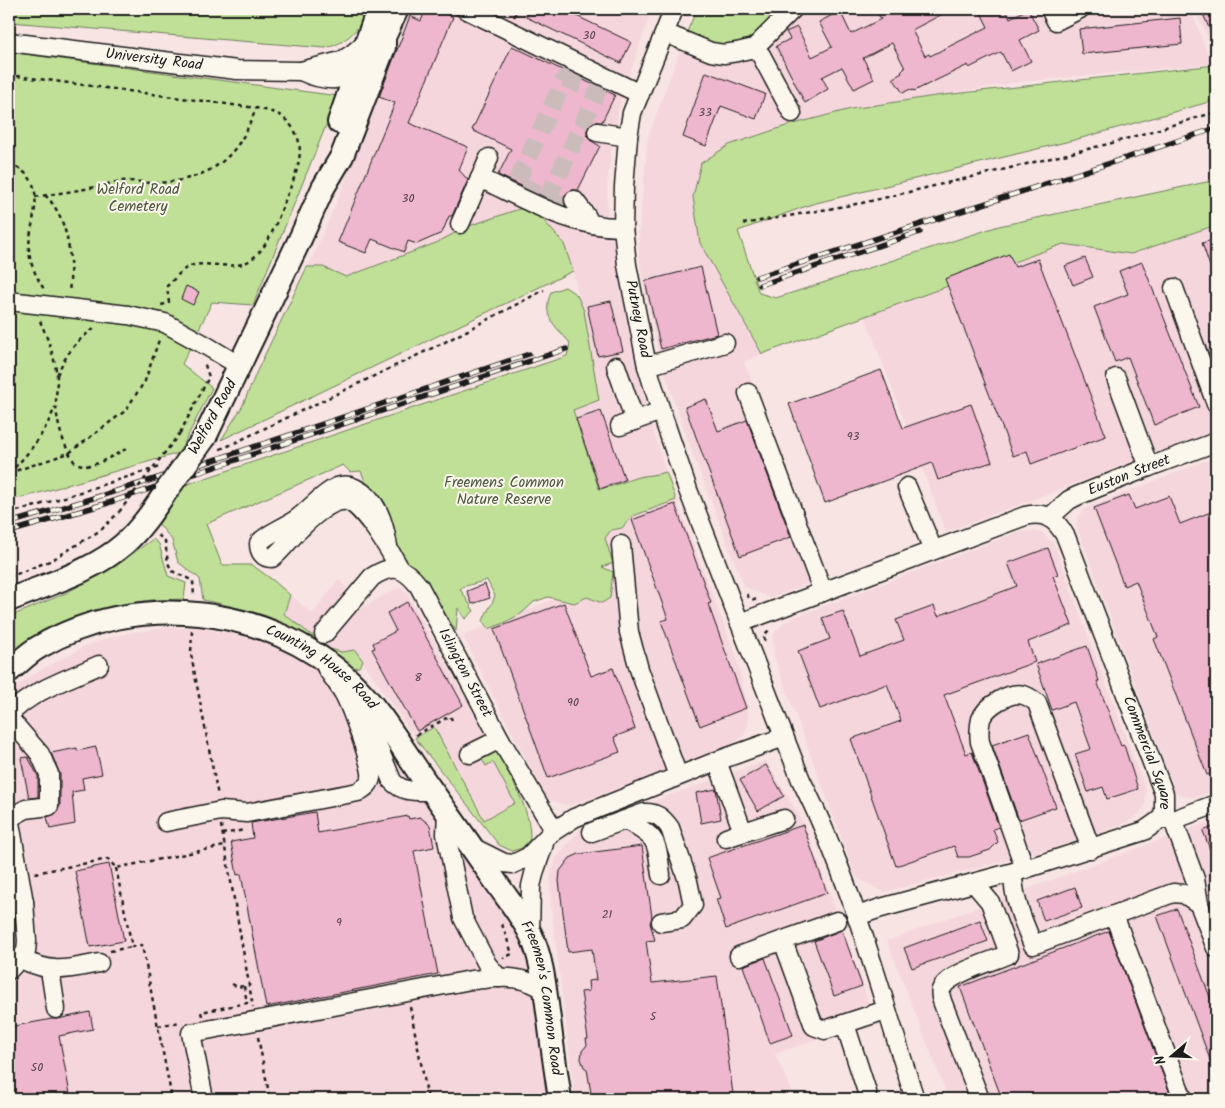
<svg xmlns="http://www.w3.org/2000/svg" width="1225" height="1108" font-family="Kalam,sans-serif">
  <rect width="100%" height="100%" fill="#f7e4e3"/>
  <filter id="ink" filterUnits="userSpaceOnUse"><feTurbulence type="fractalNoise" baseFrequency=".02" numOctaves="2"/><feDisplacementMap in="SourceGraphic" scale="10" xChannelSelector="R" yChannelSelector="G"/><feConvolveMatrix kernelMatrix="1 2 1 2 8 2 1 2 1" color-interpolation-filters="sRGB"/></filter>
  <g filter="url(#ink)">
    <g fill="#f5d6dd">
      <polygon points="411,9 652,9 621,99 612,142 607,186 607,217 608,237 613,241 617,247 623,294 634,344 646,391 642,393 666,472 600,495 571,411 599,401 581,305 573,272 221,440 242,407 257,371 316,250 339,197 376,95"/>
      <polygon points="781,9 1191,9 1211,64 1020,82 851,109 786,126 729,145 701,163 700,243 762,354 744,362 827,577 770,598 744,586 688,441 659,355 643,279 639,258 639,231 648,138 686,34 719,45 761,31"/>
      <polygon points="1194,9 1216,9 1216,52"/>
      <polygon points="1216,225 1216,431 946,532 865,316 1063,244 1131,254"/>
      <polygon points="1216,457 1216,790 1196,797 1187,797 1175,792 1076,524 1079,516 1086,508"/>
      <polygon points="676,500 736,656 748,708 748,725 744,735 736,742 682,765 570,806 546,799 463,636 616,574 602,528"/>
      <polygon points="1032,531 1042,533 1054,544 1146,791 1145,806 1138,815 1128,822 1092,836 1031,854 884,892 856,877 774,656 773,640 775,632 785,622 793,618 1013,534 1023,532"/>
      <polygon points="338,580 347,588 344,591 363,607 396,589 403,589 408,595 484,732 519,802 484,820 434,727 415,738 355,650 342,653 330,649 284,614 290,595 313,614"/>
      <polygon points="168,628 196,628 228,633 263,643 303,660 351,697 382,731 513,925 534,968 550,1099 9,1099 9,692 34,674 86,646 109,638 134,632"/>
      <polygon points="766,761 804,823 864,989 874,1019 775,1054 795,1099 575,1099 551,905 550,882 555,860 569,842 580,830 668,796"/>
      <polygon points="1216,819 1216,1099 949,1099 887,941"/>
    </g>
    <g fill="#c0e098" stroke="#6e7e5a">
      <path d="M9,9H367C361,29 345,44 325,48L10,22Z"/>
      <path d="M697,9H781C765,26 746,48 720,45C709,44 697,38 686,34Z"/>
      <polygon points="9,52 338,96 253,305 212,302 182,364 212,388 179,453 32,495 9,500"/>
      <polygon points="1216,65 1216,100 1078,139 812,204 738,231 759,293 776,298 999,226 1216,180 1216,225 1131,254 1063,244 762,354 700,243 693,197 701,163 729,145 786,126 851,109 935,96"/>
      <polygon points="525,207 539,215 564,244 573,271 221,440 242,407 257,371 307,267 323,267 346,277 436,243 466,227"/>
      <path d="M565,287L577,295L584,311L599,400L573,410L599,489C613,487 625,481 638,477C648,475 656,475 666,472L676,500L633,516L622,528L611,530L605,538L613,563L602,567L613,572L610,598L602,603L587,597L574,603L548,597L534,602L522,613L502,624L488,629L483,621C486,611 492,606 495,596L487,580L462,587L460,589L474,611L465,619L458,608L456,631L434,596L403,562L393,531L365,481L361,471L350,472L343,465L206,524L222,565H252L274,581L290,595L284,614L330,649L342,652L355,650L363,661L359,667L351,668C329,652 307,635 282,623C258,611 230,606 203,600L200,579L178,562L172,540L158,523L185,485L567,356L570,343C555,325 541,317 551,292Z"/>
      <polygon points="153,539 159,544 168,576 186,583 184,599 152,600 111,606 63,627 9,657 9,617 66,593 115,566"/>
      <path d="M434,727L484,820L515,803L493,762L486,766L481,758L490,751L498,752C511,779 531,809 530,839L522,848L512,851L499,845L415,738Z"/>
    </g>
    <g fill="#efb7ce" stroke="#1c1c1c">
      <polygon points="426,9 435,9 453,17 409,123 468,147 459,170 468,180 452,216 449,216 442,233 417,244 408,241 404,252 372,239 366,253 338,242 395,103 379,97 397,50 410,16 421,21"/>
      <polygon points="530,9 562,9 631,42 621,63 526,17"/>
      <polygon points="875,9 952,9 912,30 925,56 929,54 930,56 988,27 979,9 1005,9 1010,18 1028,9 1039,30 1020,40 1031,61 1011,71 1001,52 969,68 968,65 914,91 913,90 911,91 910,89 903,93 893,78 902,73 901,72 905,68 892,43 863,58 874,79 854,89 842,67 822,77 828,89 805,103 776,46 790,39 786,32 797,27 812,57 832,47 819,22 840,11 851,34 881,19"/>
      <polygon points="1201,9 1216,9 1216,45"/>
      <polygon points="1180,18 1182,44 1082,54 1079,29"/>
      <polygon points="512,46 615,95 602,122 593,122 587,130 587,135 590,140 600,146 578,190 572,190 564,196 563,201 565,206 498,175 511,149 472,130"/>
      <polygon points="706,72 765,94 756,119 721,106 706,146 683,137"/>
      <polygon points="1216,239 1216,278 1214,278 1202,243"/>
      <polygon points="1009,254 1015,267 1038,259 1106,436 1031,464 1027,451 1013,456 945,279"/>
      <polygon points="1085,258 1093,277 1073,285 1065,266"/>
      <polygon points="1142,262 1199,407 1154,425 1128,357 1115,362 1094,307 1128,294 1119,271"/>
      <polygon points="701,267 717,334 661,349 645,281"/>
      <polygon points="186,286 199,292 193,305 181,299"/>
      <polygon points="611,301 623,351 598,356 587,306"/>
      <polygon points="881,370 903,428 971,404 992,462 938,480 932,463 825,503 789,404"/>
      <polygon points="706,399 718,431 747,420 791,537 740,556 685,407"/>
      <polygon points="601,411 625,480 600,489 576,419"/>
      <polygon points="1129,495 1135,509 1169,496 1180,524 1216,510 1216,772 1207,775 1154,639 1158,637 1136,581 1124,586 1094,508"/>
      <polygon points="675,504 711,603 708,604 746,708 700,726 661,621 668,619 632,520"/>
      <polygon points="1048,548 1058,574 1053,576 1072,625 1028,642 1035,662 944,695 966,754 972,752 999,827 993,829 998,842 990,850 969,857 958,857 954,846 896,866 851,739 901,721 887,684 820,709 798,651 830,639 822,618 843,611 860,656 904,640 896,620 934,606 938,616 1017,586 1008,563"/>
      <polygon points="485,584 490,598 472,604 467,591"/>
      <polygon points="407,602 463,705 417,731 372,649 375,648 373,643 396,631 387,613"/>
      <polygon points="564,603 591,676 613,668 635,729 614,737 620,752 548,778 494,629"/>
      <polygon points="1087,646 1099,681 1097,681 1121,746 1124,745 1138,789 1107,799 1103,787 1088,792 1075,754 1091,749 1074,702 1052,710 1036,664"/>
      <polygon points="1029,732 1056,807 1019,820 992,745"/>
      <polygon points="96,747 102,774 82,778 84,790 72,792 75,824 50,829 47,817 55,814 60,806 60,774 51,753 77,748 77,751"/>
      <polygon points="28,757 38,776 38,797 29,798 21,758"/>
      <polygon points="766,765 784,796 758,811 740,780"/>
      <polygon points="716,789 721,819 701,823 696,793"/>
      <polygon points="315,812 318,833 408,816 409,819 420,817 430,825 434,847 414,851 438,974 266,1007 241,874 237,875 231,842 253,838 251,823"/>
      <polygon points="803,825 827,893 726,929 716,899 721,898 707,858"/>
      <polygon points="1216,826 1216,863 1215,863 1203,831"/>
      <polygon points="642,846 652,917 650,923 655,940 646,941 652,983 717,976 733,1094 695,1099 592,1099 587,1069 584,1067 581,1059 582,1051 587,1045 586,1039 588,1039 581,992 589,991 588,981 596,980 592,949 568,952 559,881 560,871 570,858 579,854"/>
      <polygon points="109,864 124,941 90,947 75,871"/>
      <polygon points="1075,887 1082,908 1044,921 1037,901"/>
      <polygon points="1177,909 1216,1013 1216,1073 1215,1073 1157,916"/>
      <polygon points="980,920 988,941 912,968 904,948"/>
      <polygon points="842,930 862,986 834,996 814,941"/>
      <polygon points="1109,931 1172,1099 1002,1099 960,987"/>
      <polygon points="765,958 793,1035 770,1043 743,966"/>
      <polygon points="90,1012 93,1029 59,1036 71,1099 9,1099 9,1027 52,1019 58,1019"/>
    </g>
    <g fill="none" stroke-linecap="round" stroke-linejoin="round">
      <g stroke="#cbbcbb" stroke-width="18" stroke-dasharray="18 9" stroke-linecap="butt">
        <polygon points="565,78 597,92 548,198 516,183"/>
        <polyline points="548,198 570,209"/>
      </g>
      <defs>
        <g id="minor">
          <polyline points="465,9 640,94"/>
          <path id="s1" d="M674,9L632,113L628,137L624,187L623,227L627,265L647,366L661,411L688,490L801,780C852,881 880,992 915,1099"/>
          <polyline points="1050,9 1056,21 1080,9"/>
          <polyline points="665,33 711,52 724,54 737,52 754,48 793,9"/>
          <path id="s2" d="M9,42L237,70L301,71L341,61L352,54L365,43"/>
          <polyline points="754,48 761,55 792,113"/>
          <path d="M301,71C322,81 344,83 364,69"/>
          <polyline points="597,132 628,137"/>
          <path d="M480,178C525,199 571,228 623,227"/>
          <polyline points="574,200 587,217"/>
          <polyline points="460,224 489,158"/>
          <polyline points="1174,288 1216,404"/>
          <polyline points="9,301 128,315 165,323 205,345 240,366"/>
          <polyline points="616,366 635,421"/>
          <polyline points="647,366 725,343"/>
          <polyline points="1116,378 1149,467"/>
          <polyline points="748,393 823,592"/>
          <polyline points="620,426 661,411"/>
          <polyline points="907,487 933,550"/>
          <path id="s3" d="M1049,518L1069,500L1077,496L1149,467L1216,442"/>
          <polyline points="621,545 629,632 639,669 678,776"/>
          <path d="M388,546C384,523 378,499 355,488C349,485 343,485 337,487C322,494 310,509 298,518C285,528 269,532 259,543C259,552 263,558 272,558C283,550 291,537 301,528C311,518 332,499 346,501C363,504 392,554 400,569"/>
          <path id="s4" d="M740,623L1025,516C1046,511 1056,519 1066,537L1164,794V811L1161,819L1144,831L1025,869L881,908L857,916"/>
          <path id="s5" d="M324,634L372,577C393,563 404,567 419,586L500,739L554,830"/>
          <path d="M359,700L392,781C403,793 416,791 432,791"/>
          <path d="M9,715C32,690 69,679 99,665"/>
          <polyline points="9,718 40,754 49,774 49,806 26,809 9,818"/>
          <polyline points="470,754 500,739"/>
          <polyline points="717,761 743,832"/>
          <polyline points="447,811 446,834 463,918 487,964 499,978"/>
          <polyline points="9,817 24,902 27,941 26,952 9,970"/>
          <polyline points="1162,819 1173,820 1216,804"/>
          <path d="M626,820C658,839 656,838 661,875"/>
          <polyline points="1173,820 1195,879 1199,904"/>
          <path d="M166,822L221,811L247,813L358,792C364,788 369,786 371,778C374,769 351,708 345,696C340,686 332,677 326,667"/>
          <path d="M592,832L644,813C656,812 663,818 670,828L688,881L693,905L682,919L661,922"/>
          <polyline points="726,838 784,819"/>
          <polyline points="472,847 504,863 513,864 528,857 551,833 574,818 717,761 784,737"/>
          <path d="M1025,869L980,742C979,734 979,727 981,719C986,706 1010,691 1023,695C1029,696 1033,700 1037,703L1091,849"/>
          <path d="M1013,873C1013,899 1023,921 1033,945L1173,893L1184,894L1199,904L1216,948"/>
          <path d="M974,883L990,902L1009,954C993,961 946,974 941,990C940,993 941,998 942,1001L980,1099"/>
          <polyline points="9,904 24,902"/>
          <polyline points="1114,915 1183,1099"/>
          <polyline points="530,934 531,886 535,870 544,844"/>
          <polyline points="783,941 814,1026 825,1030 886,1010"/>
          <polyline points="739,956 837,921"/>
          <path d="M20,959C55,974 64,970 99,963"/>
          <polyline points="50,970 56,1009"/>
          <polyline points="845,1024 867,1092 866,1099"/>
          <path d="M204,1099L191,1033L471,980C501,978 518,973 545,990"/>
        </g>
        <g id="major">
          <polyline points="339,122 378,9"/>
          <polyline points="205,437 301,237 323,188 342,156 384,47 384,37 397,9"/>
          <path d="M9,600C47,584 92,572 124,544C141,529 154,509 167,490"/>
          <path id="s6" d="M9,671C19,663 28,653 39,647C135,591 268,604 350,681C383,712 405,754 432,791C454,822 476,853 498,885C509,901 523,918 531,935C543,961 545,991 549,1019C552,1046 556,1072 560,1099"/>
        </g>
      </defs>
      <use href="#minor" stroke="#1c1c1c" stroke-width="21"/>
      <use href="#major" stroke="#1c1c1c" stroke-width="26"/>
      <g stroke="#1c1c1c" stroke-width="2.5" stroke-dasharray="4 4" stroke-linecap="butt">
        <polyline points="9,17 12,27"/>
        <polyline points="514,17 518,9"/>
        <path d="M9,75L256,108C264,110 275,112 281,116C314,141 296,173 284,203C276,223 270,244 253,258C236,273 209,260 190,266C182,269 173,281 167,286L169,303L161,305"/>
        <path d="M9,164C50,179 32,213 29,245C28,260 36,277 44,289"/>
        <path d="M45,195C69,218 73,261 69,292"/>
        <path d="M35,197C52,194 68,192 85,189C97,187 110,183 122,181C132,180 143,183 153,183C209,181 238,160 256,108"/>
        <polyline points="743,224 862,203 1006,169 1112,143 1216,112"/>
        <path d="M40,321C48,339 55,358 57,377C57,386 56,395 56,404C57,426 63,444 75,463L86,466L99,463L126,449"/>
        <path d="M57,375C66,354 77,339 97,327"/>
        <polyline points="180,433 209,377 204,362"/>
        <polyline points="220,449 228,446 445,342 544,290"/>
        <polyline points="9,473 69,453 125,411 145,381 160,337"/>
        <path d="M9,473C29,454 45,433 55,407"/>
        <polyline points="9,513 36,506 162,466"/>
        <polyline points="158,535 165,541 168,563 172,571 193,581 194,597"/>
        <polyline points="9,577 52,560 101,530 119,512"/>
        <polyline points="747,594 749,598 756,600"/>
        <polyline points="192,631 191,654 218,796"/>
        <polyline points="764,641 765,634 770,629"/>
        <polyline points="416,735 450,716 452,720"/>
        <polyline points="221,825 253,1007"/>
        <polyline points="222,834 245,830"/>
        <polyline points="116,868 132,947 142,945 172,1099"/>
        <polyline points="35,873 108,859 116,868 224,846"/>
        <polyline points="502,924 512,954 503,958"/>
        <polyline points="110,951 132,947"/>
        <polyline points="232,984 238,987 244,986"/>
        <polyline points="410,1007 428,1099"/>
        <polyline points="202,1016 201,1012 247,1003 244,986 249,985"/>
        <polyline points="158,1026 180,1022"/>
        <polyline points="258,1037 270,1099"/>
      </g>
      <use href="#minor" stroke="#fbf7ec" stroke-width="18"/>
      <use href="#major" stroke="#fbf7ec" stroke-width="22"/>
      <defs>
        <g id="rail">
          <polyline points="757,277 1129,157 1216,128"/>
          <polyline points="760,285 920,232"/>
          <path d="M9,523C184,473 357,412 529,354"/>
          <polyline points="9,532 108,503 566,349"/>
        </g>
      </defs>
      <use href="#rail" stroke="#1c1c1c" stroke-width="5.5"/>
      <use href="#rail" stroke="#fbf7ec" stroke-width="4" stroke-dasharray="11" stroke-linecap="butt"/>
      <defs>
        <polyline id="major-bridge" points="167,490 205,437"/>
      </defs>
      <use href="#major-bridge" stroke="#1c1c1c" stroke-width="26" stroke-linecap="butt"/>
      <polyline stroke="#1c1c1c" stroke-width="2.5" stroke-dasharray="4 4" stroke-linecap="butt" points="119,512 180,433"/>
      <use href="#major-bridge" stroke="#fbf7ec" stroke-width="22"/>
    </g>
  </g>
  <g text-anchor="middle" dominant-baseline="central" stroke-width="4" stroke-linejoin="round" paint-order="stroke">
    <g font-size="12" fill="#514348">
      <text x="589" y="35">30</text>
      <text x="705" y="112">33</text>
      <text x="408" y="198">30</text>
      <text x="853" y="436">93</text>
      <text x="418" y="677">8</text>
      <text x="573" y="702">90</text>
      <text x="607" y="914">21</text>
      <text x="339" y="922">9</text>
      <text x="653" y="1016">5</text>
      <text x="37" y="1067">50</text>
    </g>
    <g font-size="15" fill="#1c1c1c" stroke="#fbf7ec">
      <text stroke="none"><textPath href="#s2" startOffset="146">University Road</textPath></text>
      <text stroke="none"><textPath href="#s1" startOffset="320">Putney Road</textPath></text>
      <text transform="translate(213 417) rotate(-61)">Welford Road</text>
      <text stroke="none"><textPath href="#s3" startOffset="92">Euston Street</textPath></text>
      <text stroke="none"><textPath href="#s6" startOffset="341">Counting House Road</textPath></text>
      <text stroke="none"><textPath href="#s5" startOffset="228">Islington Street</textPath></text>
      <text stroke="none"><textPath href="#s4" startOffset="586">Commercial Square</textPath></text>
      <text stroke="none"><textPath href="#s6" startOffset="749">Freemen's Common Road</textPath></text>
    </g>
    <g font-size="15" fill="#4d5741" stroke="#fbf7ec">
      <text x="138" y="190">Welford Road<tspan x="138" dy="17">Cemetery</tspan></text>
      <text x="504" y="483">Freemens Common<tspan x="504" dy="17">Nature Reserve</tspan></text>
    </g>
  </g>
  <rect width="1225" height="1108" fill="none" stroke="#fbf7ec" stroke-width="30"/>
  <rect x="15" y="15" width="1195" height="1078" fill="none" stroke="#1c1c1c" stroke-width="2" filter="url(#ink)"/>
  <g transform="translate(1172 1056) rotate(251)" stroke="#fbf7ec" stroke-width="4" paint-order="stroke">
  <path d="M0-4L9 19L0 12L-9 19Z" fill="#1c1c1c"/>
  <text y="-8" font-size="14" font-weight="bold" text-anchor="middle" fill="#1c1c1c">N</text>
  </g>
</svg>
